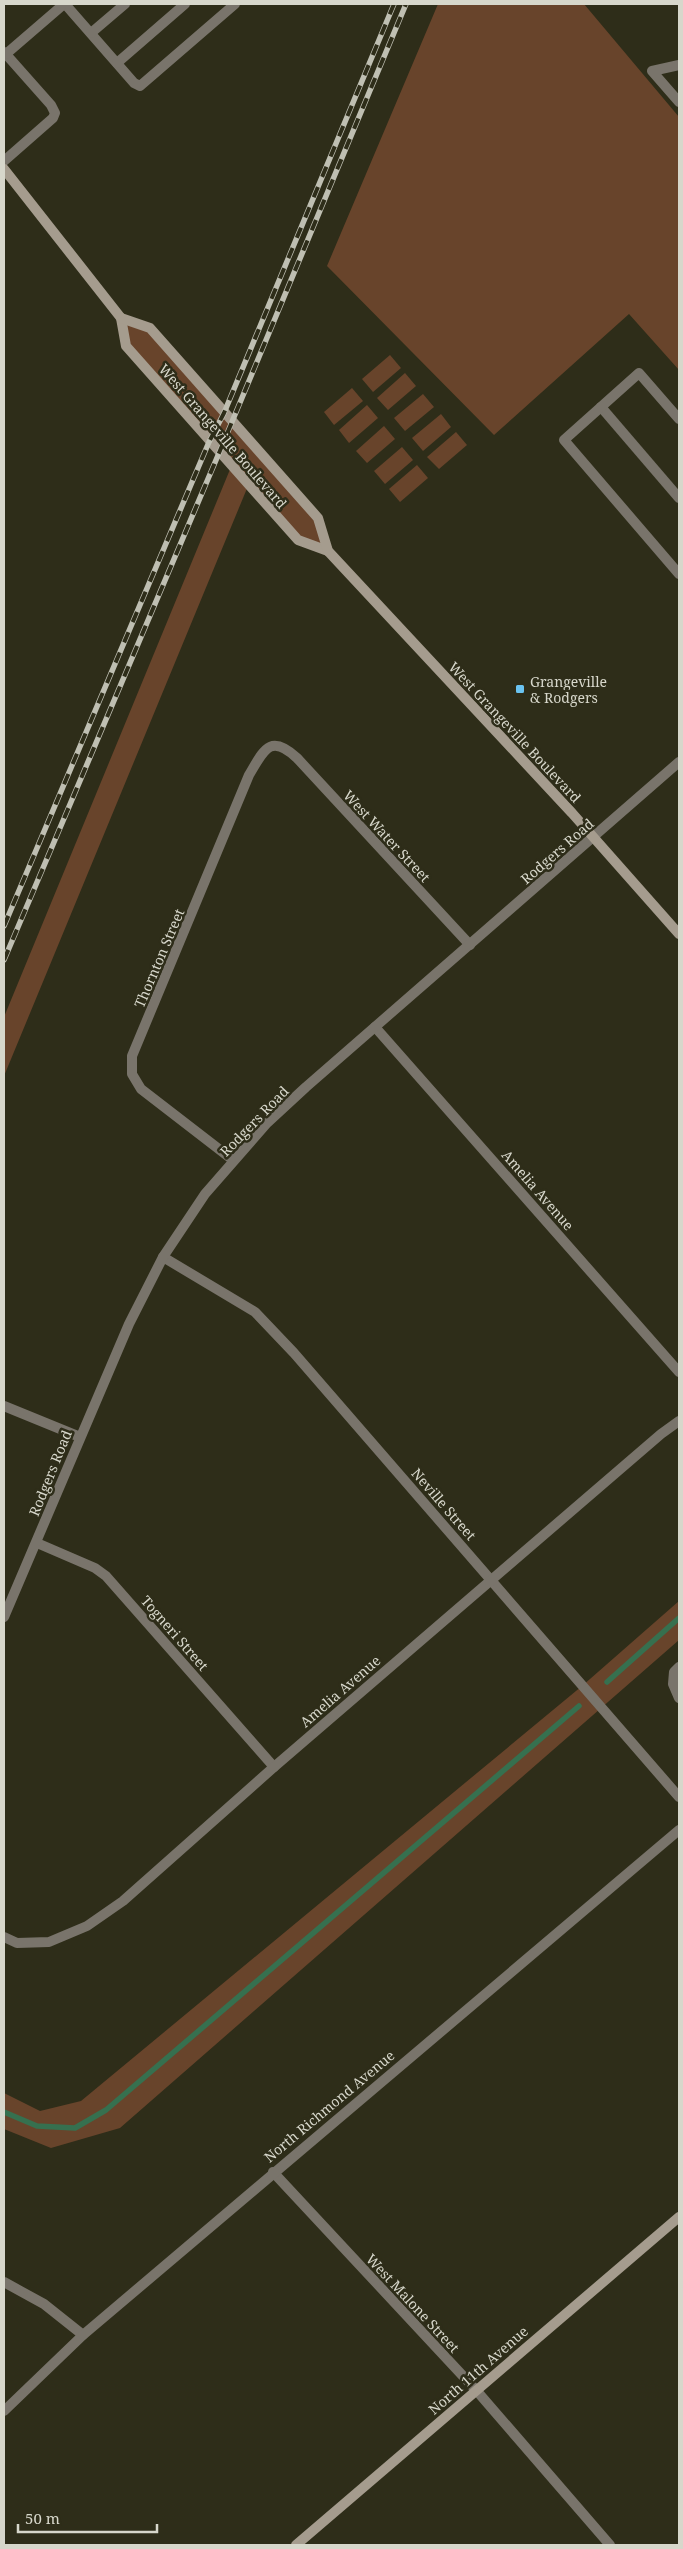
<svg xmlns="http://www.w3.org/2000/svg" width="683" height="2549" font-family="'Noto Serif',serif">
  <rect width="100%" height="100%" fill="#2e2d19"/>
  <g fill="#68442b">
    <polygon points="438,4 584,4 679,117 679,370 629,314 494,435 327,266"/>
    <polygon points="121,318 150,328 318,518 328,551 298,540 248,486 4,1076 4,1017 231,467 126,346"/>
    <polygon points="390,355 401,368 373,392 362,379"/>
    <polygon points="405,373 416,386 388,410 377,398"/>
    <polygon points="352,388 363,401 334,425 324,412"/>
    <polygon points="423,394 434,407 405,431 394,418"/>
    <polygon points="367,405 378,418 349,443 339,430"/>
    <polygon points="441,414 451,427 423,451 412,438"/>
    <polygon points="384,426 395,439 367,463 356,451"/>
    <polygon points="456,432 467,445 439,469 427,457"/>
    <polygon points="402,447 413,460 385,484 374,471"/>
    <polygon points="417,465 428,478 400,502 389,489"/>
    <polygon points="679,1601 679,1640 120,2128 51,2148 4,2129 4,2093 40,2111 81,2101 582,1686"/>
  </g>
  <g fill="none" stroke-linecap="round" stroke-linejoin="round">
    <g stroke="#36704f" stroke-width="5.5">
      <polyline points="607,1682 679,1618"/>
      <polyline points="4,2112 37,2126 75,2128 106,2110 579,1706"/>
    </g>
    <g stroke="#79746b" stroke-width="10">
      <polyline points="65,4 134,83 140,86 235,4"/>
      <polyline points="91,33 125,4"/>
      <polyline points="4,52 51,105 55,113 53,118 4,161"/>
      <polyline points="6,54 64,4"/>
      <polyline points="117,63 185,4"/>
      <polyline points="679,65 652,71 679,102"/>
      <polyline points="601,407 679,498"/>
      <polyline points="679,419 639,373 564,440 679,574"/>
      <polyline points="4,1406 80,1437"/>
      <polyline points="679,1667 674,1672 673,1684 679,1698"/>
    </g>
    <g stroke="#79746b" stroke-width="10">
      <polyline points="375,1027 679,1372"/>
      <path d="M233,1160L141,1089L132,1074V1056L249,775C264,750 270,733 297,758L470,945"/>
      <polyline points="163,1257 255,1312 294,1353 679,1797"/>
      <polyline points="37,1543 95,1568 106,1576 274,1767"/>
      <polyline points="4,1617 129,1324 163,1257 205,1194 267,1123 306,1087 679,762"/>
      <polyline points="4,1937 17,1943 49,1942 87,1926 123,1901 274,1767 661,1434 679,1421"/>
      <polyline points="273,2172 476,2390 610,2545"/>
      <polyline points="4,2282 44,2304 83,2335"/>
      <polyline points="4,2411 83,2335 679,1830"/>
    </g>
    <g stroke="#a59c8e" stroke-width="10">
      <polyline points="4,169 121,318 126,346 298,540 328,551"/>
      <polyline points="121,318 150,328 318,518 328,551 572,813 679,934"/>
      <polyline points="296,2545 679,2217"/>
    </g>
    <defs>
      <g id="rail">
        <polyline points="4,926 209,442 224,413 394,4"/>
        <polyline points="4,960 219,453 406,4"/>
      </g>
    </defs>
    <use href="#rail" stroke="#bfbfb2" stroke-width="5.5"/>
    <use href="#rail" stroke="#2e2d19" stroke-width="4" stroke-dasharray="11" stroke-linecap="butt"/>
  </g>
  <rect fill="#6ac3f1" stroke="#2e2d19" stroke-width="2" x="515" y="684" width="10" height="10" rx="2.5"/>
  <g text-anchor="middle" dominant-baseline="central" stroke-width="5" stroke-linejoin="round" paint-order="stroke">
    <g font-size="14" fill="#d7d7cb" stroke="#2e2d19">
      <text transform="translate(223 436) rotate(49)">West Grangeville Boulevard</text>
      <text transform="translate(515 732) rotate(47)">West Grangeville Boulevard</text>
      <text transform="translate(387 836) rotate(47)">West Water Street</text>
      <text transform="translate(557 851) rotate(-41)">Rodgers Road</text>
      <text transform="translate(159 958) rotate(-67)">Thornton Street</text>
      <text transform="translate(254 1121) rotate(-46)">Rodgers Road</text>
      <text transform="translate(538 1190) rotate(49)">Amelia Avenue</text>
      <text transform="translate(50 1473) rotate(-68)">Rodgers Road</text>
      <text transform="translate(444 1504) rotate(49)">Neville Street</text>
      <text transform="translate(175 1633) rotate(49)">Togneri Street</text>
      <text transform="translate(340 1691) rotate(-41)">Amelia Avenue</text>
      <text transform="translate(329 2106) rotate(-40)">North Richmond Avenue</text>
      <text transform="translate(413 2303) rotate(47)">West Malone Street</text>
      <text transform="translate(478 2370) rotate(-41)">North 11th Avenue</text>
    </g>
    <g font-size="14" fill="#d7d7cb" stroke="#2e2d19" text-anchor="start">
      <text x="530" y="681">Grangeville<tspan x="530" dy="16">&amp; Rodgers</tspan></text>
    </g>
  </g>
  <rect width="683" height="2549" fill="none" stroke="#d7d7cb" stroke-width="10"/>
  <path d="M18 2524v8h139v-8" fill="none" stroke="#d7d7cb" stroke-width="2.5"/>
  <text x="25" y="2524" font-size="15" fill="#d7d7cb" stroke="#2e2d19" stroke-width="4" paint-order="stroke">50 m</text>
</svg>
